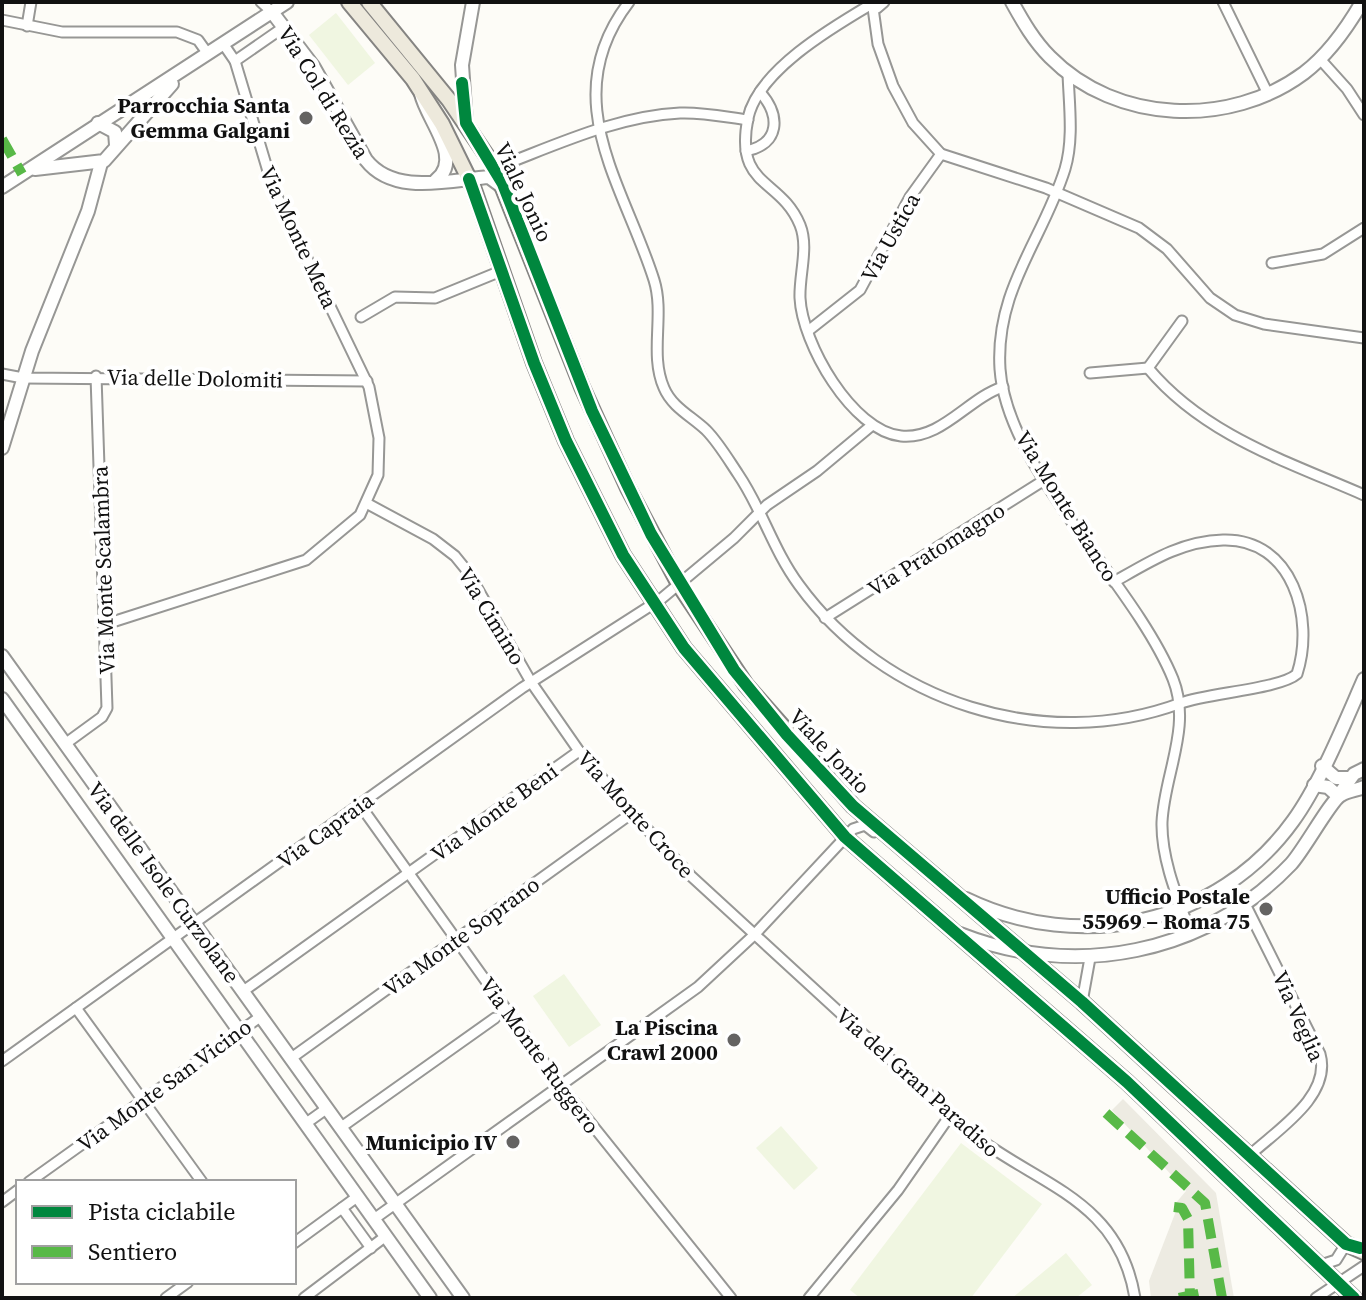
<svg xmlns="http://www.w3.org/2000/svg" width="1366" height="1300" font-family="'Source Serif 4',serif">
  <rect width="100%" height="100%" fill="#fdfcf7"/>
  <g fill="#f0f6e1">
    <polygon points="336,13 375,63 348,85 309,35"/>
    <polygon points="564,974 601,1025 569,1047 533,996"/>
    <polygon points="781,1126 818,1168 794,1190 756,1148"/>
    <polygon points="961,1143 1042,1204 971,1298 860,1298 850,1290"/>
    <polygon points="1066,1253 1092,1285 1076,1298 1012,1298"/>
  </g>
  <polygon fill="#edebe2" points="1123,1099 1216,1193 1234,1298 1151,1298 1149,1281 1176,1211 1175,1204 1186,1191 1112,1110"/>
  <g fill="none" stroke-linecap="round" stroke-linejoin="round">
    <defs>
      <g id="minor">
        <polyline points="261,2 272,12"/>
        <path d="M629,2C555,98 624,185 654,280C665,315 649,354 664,388C672,407 691,416 706,430C718,442 728,459 738,474C762,509 773,550 799,585C884,702 1044,754 1181,703C1208,693 1280,689 1297,674C1315,619 1293,538 1223,540C1181,541 1149,562 1114,582"/>
        <polyline points="1223,2 1268,94"/>
        <path d="M870,5C831,28 758,71 748,118C734,188 780,177 800,225C809,247 799,275 800,298C802,343 852,431 901,436C942,440 968,398 1003,387"/>
        <polyline points="870,5 877,8 884,2"/>
        <polyline points="873,8 878,44 893,86 913,123 941,154 1046,188 1139,228 1167,249 1210,298 1235,315 1264,324 1364,338"/>
        <polyline points="2,20 62,32 177,32 198,40 208,54"/>
        <polyline points="27,26 31,2"/>
        <polyline points="1320,59 1347,89 1364,115"/>
        <polyline points="235,61 284,27"/>
        <path d="M1068,73C1069,104 1074,139 1065,169C1043,240 995,289 1000,369C1007,470 1134,583 1173,679C1192,727 1164,775 1162,822C1161,859 1178,899 1191,934"/>
        <path d="M746,151C780,144 781,116 760,92"/>
        <path d="M495,168C554,146 616,116 680,113C703,112 725,117 748,120"/>
        <polyline points="1272,263 1323,254 1364,228"/>
        <polyline points="361,317 395,297 435,298 501,271"/>
        <path d="M1182,321L1148,368C1204,435 1286,461 1364,495"/>
        <polyline points="808,331 860,290 910,197 941,154"/>
        <polyline points="1090,373 1148,368"/>
        <polyline points="2,374 23,378 367,381"/>
        <path d="M368,504L433,539L455,556L468,572L531,682L579,751L632,813L691,876L971,1133C1039,1186 1119,1199 1135,1298"/>
        <polyline points="825,618 1046,479"/>
        <polyline points="103,625 306,560 360,515 378,475 379,438 369,387 273,188 235,61 224,45"/>
        <polyline points="65,744 102,717 107,708 96,376"/>
        <polyline points="360,805 561,1086 731,1298"/>
        <path d="M1244,902L1320,1054C1332,1096 1277,1130 1250,1155"/>
        <polyline points="242,992 579,751"/>
        <polyline points="1082,1002 1090,958"/>
        <polyline points="76,1008 202,1182"/>
        <polyline points="290,1059 632,813"/>
        <polyline points="2,1061 522,688 661,599 734,538 767,505 817,471 871,426"/>
        <polyline points="305,1124 326,1109"/>
        <polyline points="340,1128 495,1018"/>
        <polyline points="29,1182 260,1017"/>
        <polyline points="2,1202 18,1190"/>
        <polyline points="342,1208 371,1248"/>
        <polyline points="374,1219 698,987 754,935 853,829 865,825 874,832"/>
        <polyline points="294,1243 357,1197"/>
        <polyline points="1321,1265 1336,1260 1346,1244"/>
        <polyline points="166,1298 188,1282"/>
        <polyline points="304,1298 386,1236"/>
        <polyline points="809,1298 898,1190 951,1114"/>
        <polyline points="1316,1298 1364,1266"/>
      </g>
      <g id="tertiary">
        <path d="M1012,2C1023,22 1034,41 1050,57C1116,124 1230,128 1304,73C1329,54 1347,28 1362,2"/>
        <path d="M272,12L313,66L366,160C394,196 449,180 489,177L501,186"/>
        <path d="M421,94C427,120 464,159 436,180"/>
        <polyline points="98,123 115,132 116,145"/>
        <polyline points="466,123 462,65 473,2"/>
        <polyline points="35,169 104,161 172,84"/>
        <polyline points="2,187 287,2"/>
        <polyline points="2,448 32,351 88,211 101,163"/>
        <polyline points="2,656 463,1298"/>
        <polyline points="2,699 430,1298"/>
        <polyline points="1322,766 1336,778 1350,778"/>
        <polyline points="1314,785 1328,787 1338,796 1354,774 1364,769"/>
        <path d="M966,899C1080,954 1218,925 1293,821C1320,784 1345,722 1364,679"/>
        <path d="M960,934C1076,979 1204,955 1291,864C1304,850 1331,800 1341,795C1347,791 1357,790 1364,787"/>
      </g>
      <g id="primary">
        <polyline points="349,2 413,79 442,124 473,187 534,363 566,441 623,555 684,648 845,837 1127,1082 1354,1298"/>
        <polyline points="369,2 449,100 495,168 582,387 628,488 680,586 746,685 853,806 1082,1002 1346,1244 1364,1252"/>
      </g>
    </defs>
    <use href="#minor" stroke="#979795" stroke-width="13"/>
    <use href="#tertiary" stroke="#979795" stroke-width="16"/>
    <use href="#primary" stroke="#858482" stroke-width="18"/>
    <use href="#minor" stroke="#fffffe" stroke-width="9"/>
    <use href="#tertiary" stroke="#fffffe" stroke-width="12"/>
    <use href="#primary" stroke="#ede9dc" stroke-width="14"/>
    <g stroke="#58b947" stroke-width="10" stroke-dasharray="20 10" stroke-linecap="butt">
      <polyline points="2,139 22,174"/>
      <polyline points="1106,1113 1205,1203 1222,1298"/>
      <polyline points="1174,1207 1182,1208 1188,1219 1190,1298"/>
      <polyline points="1179,1298 1203,1293 1204,1298"/>
    </g>
    <defs>
      <g id="cycleway">
        <polyline points="462,83 466,123 503,184 592,411 651,534 734,670 787,735 853,806 1082,1002 1346,1244 1360,1248"/>
        <polyline points="469,179 534,363 566,441 623,555 684,648 845,837 1127,1082 1354,1298"/>
      </g>
    </defs>
    <use href="#cycleway" stroke="#fff" stroke-width="17"/>
    <use href="#cycleway" stroke="#00873e" stroke-width="12"/>
  </g>
  <g fill="#646362" stroke="#fff" stroke-width="3">
    <circle cx="306" cy="118" r="8"/>
    <circle cx="1266" cy="909" r="8"/>
    <circle cx="734" cy="1040" r="8"/>
    <circle cx="513" cy="1142" r="8"/>
  </g>
  <g text-anchor="middle" dominant-baseline="central" stroke-width="8" stroke-linejoin="round" paint-order="stroke">
    <g font-size="22" fill="#111" stroke="#fff">
      <text transform="translate(324 92) rotate(58)">Via Col di Rezia</text>
      <text transform="translate(524 192) rotate(65)">Viale Jonio</text>
      <text transform="translate(299 237) rotate(65)">Via Monte Meta</text>
      <text transform="translate(890 237) rotate(-61)">Via Ustica</text>
      <text transform="translate(195 378) rotate(1)">Via delle Dolomiti</text>
      <text transform="translate(1067 506) rotate(58)">Via Monte Bianco</text>
      <text transform="translate(936 549) rotate(-32)">Via Pratomagno</text>
      <text transform="translate(103 570) rotate(-92)">Via Monte Scalambra</text>
      <text transform="translate(492 616) rotate(59)">Via Cimino</text>
      <text transform="translate(830 751) rotate(47)">Viale Jonio</text>
      <text transform="translate(494 812) rotate(-36)">Via Monte Beni</text>
      <text transform="translate(636 814) rotate(48)">Via Monte Croce</text>
      <text transform="translate(325 830) rotate(-36)">Via Capraia</text>
      <text transform="translate(164 882) rotate(54)">Via delle Isole Curzolane</text>
      <text transform="translate(461 936) rotate(-36)">Via Monte Soprano</text>
      <text transform="translate(1299 1016) rotate(66)">Via Veglia</text>
      <text transform="translate(540 1055) rotate(54)">Via Monte Ruggero</text>
      <text transform="translate(918 1082) rotate(42)">Via del Gran Paradiso</text>
      <text transform="translate(164 1085) rotate(-36)">Via Monte San Vicino</text>
    </g>
    <g font-size="22" font-weight="bold" fill="#111" stroke="#fff" text-anchor="end">
      <text x="290" y="105">Parrocchia Santa<tspan x="290" dy="25">Gemma Galgani</tspan></text>
      <text x="1250" y="896">Ufficio Postale<tspan x="1250" dy="25">55969 – Roma 75</tspan></text>
      <text x="718" y="1027">La Piscina<tspan x="718" dy="25">Crawl 2000</tspan></text>
      <text x="497" y="1142">Municipio IV</text>
    </g>
  </g>
  <rect width="1366" height="1300" fill="none" stroke="#111111" stroke-width="8"/>
  <rect x="16" y="1180" width="280" height="104" fill="#ffffff" stroke="#a0a0a0" stroke-width="2"/>
  <rect x="32" y="1206" width="40" height="12" fill="#00873e" stroke="#a0a0a0" stroke-width="2"/>
  <text x="88" y="1220" font-size="24" fill="#111111">Pista ciclabile</text>
  <rect x="32" y="1246" width="40" height="12" fill="#58b947" stroke="#a0a0a0" stroke-width="2"/>
  <text x="88" y="1260" font-size="24" fill="#111111">Sentiero</text>
</svg>
